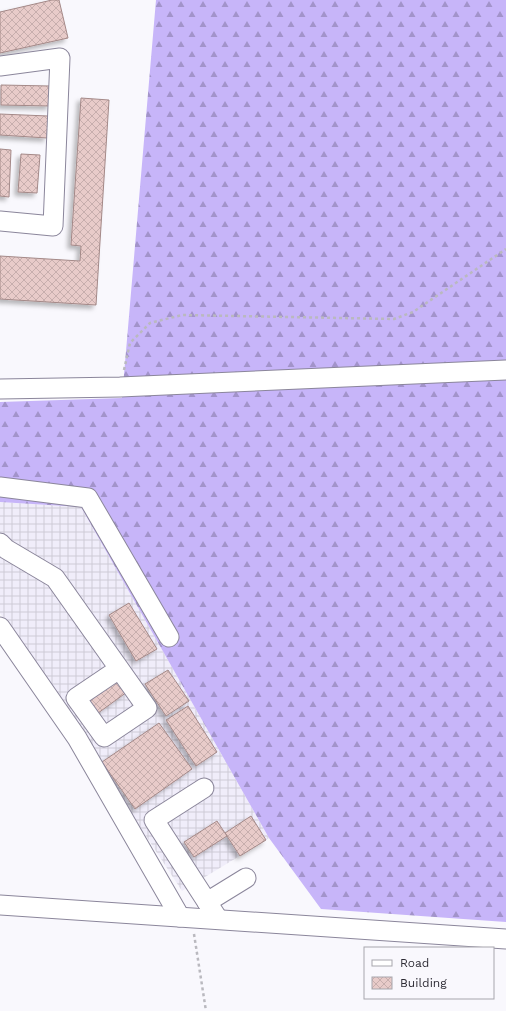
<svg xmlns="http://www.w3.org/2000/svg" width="506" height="1011" font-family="'Work Sans',sans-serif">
  <defs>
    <pattern id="industrial-grid" width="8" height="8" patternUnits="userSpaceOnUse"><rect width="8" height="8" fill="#f0edfa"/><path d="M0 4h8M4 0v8" fill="none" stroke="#cecbd7"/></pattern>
    <pattern id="forest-firs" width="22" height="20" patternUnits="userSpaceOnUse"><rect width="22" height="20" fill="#c7b5f9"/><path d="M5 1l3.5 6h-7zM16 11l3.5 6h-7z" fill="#a293ca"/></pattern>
    <pattern id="building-cross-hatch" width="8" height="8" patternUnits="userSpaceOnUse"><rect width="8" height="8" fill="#e8cbc9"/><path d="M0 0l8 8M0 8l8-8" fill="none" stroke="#c7aead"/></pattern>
    <filter id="shadow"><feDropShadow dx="-3.5" dy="3.5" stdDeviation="2" flood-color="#0004"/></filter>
  </defs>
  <rect width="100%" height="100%" fill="#f9f8fd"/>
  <polygon fill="url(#industrial-grid)" points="0,502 81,507 269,838 182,891 0,613"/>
  <polygon fill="url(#forest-firs)" points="156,0 506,0 506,922 321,909 269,838 81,507 0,502 0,402 122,398"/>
  <g fill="url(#building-cross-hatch)" stroke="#a48988" filter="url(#shadow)">
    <polygon points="52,0 59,0 68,38 0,53 0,12"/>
    <polygon points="1,85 50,86 50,106 1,105"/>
    <polygon points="81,98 109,100 96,305 0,299 0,256 80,261 81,246 71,245"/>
    <polygon points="0,114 48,116 47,138 0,135"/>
    <polygon points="0,149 11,150 9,197 0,196"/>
    <polygon points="21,154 40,155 37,193 18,192"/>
    <polygon points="129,603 157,649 136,661 109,615"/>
    <polygon points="168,670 189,701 166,716 145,684"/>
    <polygon points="117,679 127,692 94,716 84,703"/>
    <polygon points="188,706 217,752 196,766 166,720"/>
    <polygon points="159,723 192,769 135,809 102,762"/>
    <polygon points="251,816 266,840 240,856 225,833"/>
    <polygon points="217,821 227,836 194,857 184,842"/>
  </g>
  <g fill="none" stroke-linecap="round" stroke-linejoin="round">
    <defs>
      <g id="minor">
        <polyline points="0,66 60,58 53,226 0,221"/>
        <polyline points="0,389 120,387 506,370"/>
        <polyline points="0,487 88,498 169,637"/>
        <polyline points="0,543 6,549 55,578 147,708 104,737 76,698 119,669"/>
        <polyline points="0,627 77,738 180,917"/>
        <polyline points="204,788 154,820 218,919"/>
        <polyline points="207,902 246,878"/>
        <polyline points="0,905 506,939"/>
      </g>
    </defs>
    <use href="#minor" stroke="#8b869b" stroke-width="21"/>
    <g stroke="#bab9bf" stroke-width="2.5" stroke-dasharray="3 3" stroke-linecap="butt">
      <polyline points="124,370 130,343 150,323 182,315 394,319 413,312 506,249"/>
      <polyline points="194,934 206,1011"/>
    </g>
    <use href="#minor" stroke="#fff" stroke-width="19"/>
  </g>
  <rect x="364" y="947" width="130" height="52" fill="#f9f8fd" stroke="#a7a6ad"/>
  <rect x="372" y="960" width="20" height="6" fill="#ffffff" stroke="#a7a6ad"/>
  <text x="400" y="967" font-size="12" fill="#2d2b34">Road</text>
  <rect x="372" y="977" width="20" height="12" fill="url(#building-cross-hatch)" stroke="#a7a6ad"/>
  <text x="400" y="987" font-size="12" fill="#2d2b34">Building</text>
</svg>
